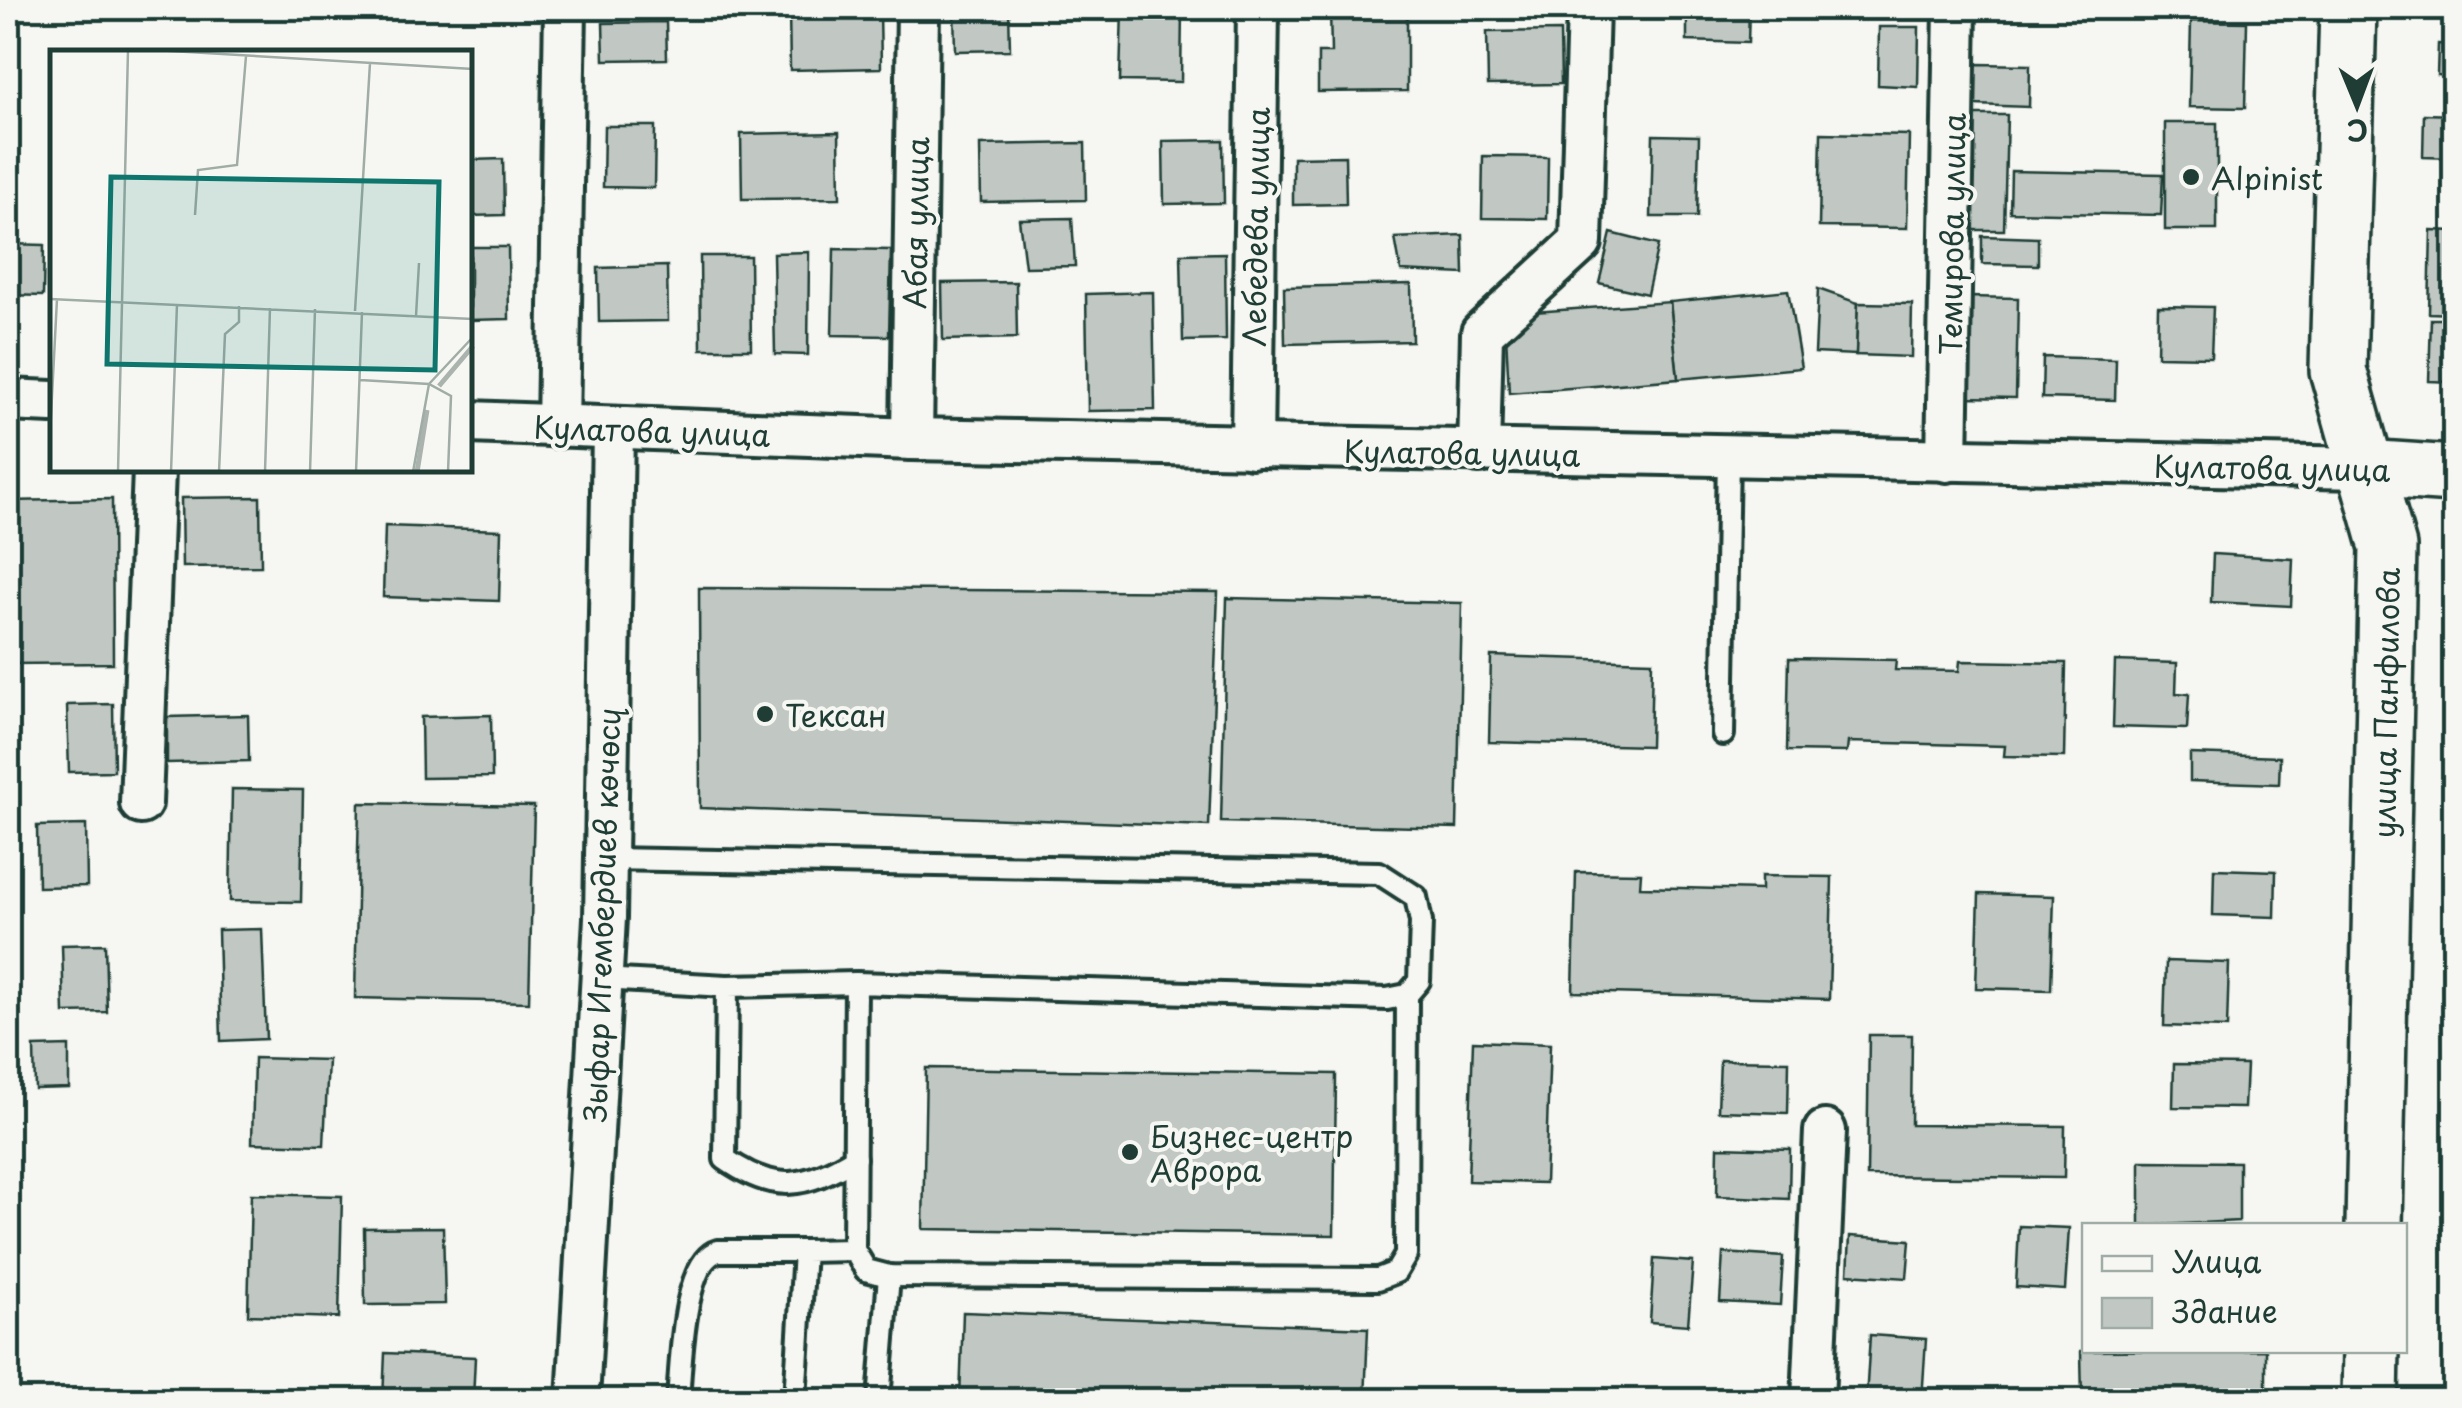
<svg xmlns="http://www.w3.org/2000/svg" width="2462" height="1408" font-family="'Playpen Sans',sans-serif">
  <rect width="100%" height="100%" fill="#f6f6f2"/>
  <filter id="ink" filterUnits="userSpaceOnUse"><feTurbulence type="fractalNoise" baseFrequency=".01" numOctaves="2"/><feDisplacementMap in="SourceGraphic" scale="20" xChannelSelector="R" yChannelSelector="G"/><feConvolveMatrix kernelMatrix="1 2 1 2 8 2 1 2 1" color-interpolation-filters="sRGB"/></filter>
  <g filter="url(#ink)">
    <g fill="#c1c8c3" stroke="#1f3d34" stroke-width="2.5">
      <polygon points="354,8 394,8 394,15 354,16"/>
      <polygon points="954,8 1009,8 1010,50 955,51"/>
      <polygon points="1122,8 1182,8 1181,82 1120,81"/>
      <polygon points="1330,8 1407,8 1407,91 1318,92 1318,53 1331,53"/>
      <polygon points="1687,8 1749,8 1748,43 1687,41"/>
      <polygon points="880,10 881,68 790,70 789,11"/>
      <polygon points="2191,21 2247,22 2245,108 2189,107"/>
      <polygon points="666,22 667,59 604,60 603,23"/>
      <polygon points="1879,27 1919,27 1918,87 1878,85"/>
      <polygon points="1560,31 1561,84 1488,85 1487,32"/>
      <polygon points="2438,44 2454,45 2454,76 2437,75"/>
      <polygon points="1976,64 2030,65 2029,107 1975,105"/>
      <polygon points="2424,114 2454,115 2454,158 2423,157"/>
      <polygon points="1971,115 2007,115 2004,230 1968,230"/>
      <rect x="2165" y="123" width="52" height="107"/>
      <polygon points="604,126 655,126 654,188 603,187"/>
      <polygon points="839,132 840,198 742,199 741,134"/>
      <polygon points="1821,133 1909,135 1907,228 1819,227"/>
      <polygon points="1653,135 1699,136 1697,217 1651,217"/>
      <polygon points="1223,140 1224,203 1164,204 1163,141"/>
      <polygon points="1085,143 1086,200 981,202 980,145"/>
      <polygon points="1345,156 1346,204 1293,205 1293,157"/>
      <polygon points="1483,156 1548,157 1547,219 1482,218"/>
      <polygon points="503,159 504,215 470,216 470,160"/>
      <polygon points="2011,171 2163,174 2161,215 2010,212"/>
      <polygon points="1072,218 1075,266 1025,267 1019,219"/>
      <polygon points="2431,230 2454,231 2454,314 2429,313"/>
      <polygon points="1611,233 1658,245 1647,294 1599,283"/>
      <polygon points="1463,235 1464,274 1401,271 1395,238"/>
      <polygon points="1982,236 2038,238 2038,265 1982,264"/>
      <polygon points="8,244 44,245 43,296 8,295"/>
      <polygon points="470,247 508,247 509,319 470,320"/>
      <polygon points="834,249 891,250 889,336 832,335"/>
      <polygon points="809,252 808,355 775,354 773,253"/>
      <polygon points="1225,253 1226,340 1183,341 1181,254"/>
      <polygon points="700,256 750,256 751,349 701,349"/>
      <polygon points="667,266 668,321 599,322 598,268"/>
      <polygon points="1016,282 1017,338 943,340 942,283"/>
      <polygon points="1411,284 1412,341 1285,344 1284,287"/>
      <polygon points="1818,289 1858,303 1856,355 1815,353"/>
      <polygon points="1788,290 1801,368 1678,379 1670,302"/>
      <polygon points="1153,292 1155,410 1088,411 1086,294"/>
      <polygon points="1967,297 2018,298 2016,398 1964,397"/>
      <polygon points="1670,302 1678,379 1509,393 1505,314"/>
      <polygon points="1858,303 1912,304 1911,357 1856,355"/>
      <polygon points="2158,306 2213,307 2211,357 2157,356"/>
      <polygon points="2431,319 2454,319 2454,382 2429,381"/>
      <polygon points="2043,357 2116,359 2115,400 2042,398"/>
      <polygon points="260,497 261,566 182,567 181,498"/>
      <polygon points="112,499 113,663 8,664 8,501"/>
      <polygon points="385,526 501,530 499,601 383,597"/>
      <polygon points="2213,554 2293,559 2291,606 2211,602"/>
      <polygon points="699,588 1218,592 1209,826 700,808"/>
      <polygon points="1227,598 1462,603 1457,828 1221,822"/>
      <polygon points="1491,656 1652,661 1650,746 1489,742"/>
      <polygon points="1789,658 1896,660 1895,670 1959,671 1960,661 2066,663 2064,757 2004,756 2005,746 1848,742 1847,752 1787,751"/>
      <polygon points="2115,661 2177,663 2176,693 2189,694 2187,729 2113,727"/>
      <polygon points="113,704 114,771 69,772 67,705"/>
      <polygon points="248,715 249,761 167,763 167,717"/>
      <polygon points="491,715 492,777 422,778 421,717"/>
      <polygon points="2190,754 2280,757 2279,784 2190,781"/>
      <polygon points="232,789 303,790 301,902 230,901"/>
      <polygon points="359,803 534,806 529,1002 355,998"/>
      <polygon points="86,825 87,886 38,887 37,826"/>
      <polygon points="2214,869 2276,871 2275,917 2213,915"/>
      <polygon points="1576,872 1641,873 1640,887 1761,890 1761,876 1832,877 1829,999 1573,992"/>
      <polygon points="1979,894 2054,896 2051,990 1976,988"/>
      <polygon points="262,929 266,1039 221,1041 218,930"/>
      <polygon points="105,944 107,1012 64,1013 62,945"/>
      <polygon points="2166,961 2229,963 2227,1028 2164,1026"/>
      <polygon points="1869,1035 1912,1035 1911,1125 2065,1126 2064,1178 1867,1176"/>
      <polygon points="1473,1041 1550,1044 1545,1183 1468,1181"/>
      <polygon points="69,1046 69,1088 35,1089 34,1047"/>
      <polygon points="254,1058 328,1060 324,1145 252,1143"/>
      <polygon points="1720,1060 1789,1061 1788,1113 1718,1111"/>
      <polygon points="2174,1064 2246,1065 2244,1108 2173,1107"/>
      <polygon points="926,1068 1336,1074 1334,1235 923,1229"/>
      <polygon points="1718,1147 1790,1149 1789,1199 1717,1196"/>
      <polygon points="2140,1161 2239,1162 2239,1221 2140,1226"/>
      <polygon points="251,1194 342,1196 339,1318 248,1315"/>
      <polygon points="2019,1226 2069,1228 2065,1290 2016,1287"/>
      <polygon points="443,1227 445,1304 365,1305 364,1228"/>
      <polygon points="1850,1236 1910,1240 1907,1278 1848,1274"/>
      <polygon points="1723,1253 1783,1257 1780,1305 1720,1302"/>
      <polygon points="1654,1259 1693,1262 1688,1325 1650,1322"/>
      <polygon points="963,1312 1368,1328 1365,1400 960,1400"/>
      <polygon points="1870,1335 1926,1339 1922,1400 1866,1400"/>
      <polygon points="2266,1350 2266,1400 2082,1400 2081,1351"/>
      <polygon points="385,1353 475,1357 473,1400 383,1400"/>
      <polygon points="1753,1389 1753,1400 1665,1400 1665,1391"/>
      <rect x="1553" y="1394" width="71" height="6"/>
    </g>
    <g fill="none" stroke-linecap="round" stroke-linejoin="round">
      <defs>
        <g id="lane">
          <polyline points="1723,734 1728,456"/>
          <polyline points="607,859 1379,873 1416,897 1421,922 1419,981 1407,995 1387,999 856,983 854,1250 866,1270 889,1276 1378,1279 1396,1272 1406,1255 1407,995"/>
          <polyline points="601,979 727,986"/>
          <path d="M855,1158C804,1188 775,1194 725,1159L727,986L856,983"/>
          <path d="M678,1400C681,1368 682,1261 718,1251H804"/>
          <polyline points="795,1400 804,1251 854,1250"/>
          <polyline points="879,1400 889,1276"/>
        </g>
        <g id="street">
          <polyline points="8,400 52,402"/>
          <polyline points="470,422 912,439 2363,468"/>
          <polyline points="558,427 565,8"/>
          <polyline points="912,439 918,8"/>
          <polyline points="1252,447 1258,8"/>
          <polyline points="1479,452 1482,333 1581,242 1588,8"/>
          <polyline points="1947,461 1955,8"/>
          <polyline points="141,803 154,470"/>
          <polyline points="578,1400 605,918 613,430"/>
          <polyline points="1813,1400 1825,1131"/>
        </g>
        <g id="secondary">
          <polyline points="2348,8 2338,370 2388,547 2374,1226"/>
          <polyline points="2363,468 2454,474"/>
          <polyline points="2370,1400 2371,1350"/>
        </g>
      </defs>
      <use href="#lane" stroke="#1f3d34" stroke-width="28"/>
      <use href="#street" stroke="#1f3d34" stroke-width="48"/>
      <use href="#secondary" stroke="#1f3d34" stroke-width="62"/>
      <use href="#lane" stroke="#f6f6f2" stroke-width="20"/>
      <use href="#street" stroke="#f6f6f2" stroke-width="40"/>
      <use href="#secondary" stroke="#f6f6f2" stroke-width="55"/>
    </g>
  </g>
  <g fill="#1f3d34" stroke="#f6f6f2" stroke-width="4">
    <circle cx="2191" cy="177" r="10"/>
    <circle cx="765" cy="714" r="10"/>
    <circle cx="1130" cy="1152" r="10"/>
  </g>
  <g text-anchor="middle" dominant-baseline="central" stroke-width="8" stroke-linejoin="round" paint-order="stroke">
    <g font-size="30" fill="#1f3d34" stroke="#f6f6f2" text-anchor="start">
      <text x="2211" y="177">Alpinist</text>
      <text x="785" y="714">Тексан</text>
      <text x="1150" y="1135">Бизнес-центр<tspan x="1150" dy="34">Аврора</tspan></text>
    </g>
    <g font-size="30" fill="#1f3d34" stroke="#f6f6f2">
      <text transform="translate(915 223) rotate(-89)">Абая улица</text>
      <text transform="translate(1255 227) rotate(-89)">Лебедева улица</text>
      <text transform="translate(1951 234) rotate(-89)">Темирова улица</text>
      <text transform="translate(652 430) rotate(2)">Кулатова улица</text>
      <text transform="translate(1462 452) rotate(1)">Кулатова улица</text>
      <text transform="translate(2272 467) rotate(1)">Кулатова улица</text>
      <text transform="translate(2385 703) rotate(-89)">улица Панфилова</text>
      <text transform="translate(601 915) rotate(-88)">Зыфар Игембердиев көчөсү</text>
    </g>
  </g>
  <g transform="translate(50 50)">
    <rect width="422" height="422" fill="#f6f6f2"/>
    <path fill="none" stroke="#aab3ae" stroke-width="5" d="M389,336L423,296M367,422L377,360"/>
    <path fill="none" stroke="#a0aca6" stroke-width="2.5" d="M104,0L423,19M145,165L148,120L187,115L196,6M0,249L423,269M305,261L320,13M366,266L369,213M310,330L379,334L401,346L398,422M0,385L7,249M68,422L78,0M121,422L127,254M169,422L175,284L189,272V256M215,422L220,258M260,422L265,259M306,422L312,262M363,422L379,334L423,287"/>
    <path fill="#0f766e" fill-opacity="0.15" stroke="#0f766e" stroke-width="5" d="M61,127L389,132L385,320L57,314Z"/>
    <rect width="422" height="422" fill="none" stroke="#1f3d34" stroke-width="5"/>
  </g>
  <rect width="2462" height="1408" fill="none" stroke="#f6f6f2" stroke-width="40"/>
  <rect x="20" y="20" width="2422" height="1368" fill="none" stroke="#1f3d34" stroke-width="4" filter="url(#ink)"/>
  <rect x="2082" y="1223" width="325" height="130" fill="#f6f6f2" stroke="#a0aca6" stroke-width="2.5"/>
  <rect x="2102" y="1256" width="50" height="15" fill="#f6f6f2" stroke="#a0aca6" stroke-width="2.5"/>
  <text x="2172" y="1273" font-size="30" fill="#1f3d34">Улица</text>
  <rect x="2102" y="1298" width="50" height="30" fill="#c1c8c3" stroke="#a0aca6" stroke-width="2.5"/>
  <text x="2172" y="1323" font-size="30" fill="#1f3d34">Здание</text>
  <g transform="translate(2357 105) rotate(179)" stroke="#f6f6f2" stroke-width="8" paint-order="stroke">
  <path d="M0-8L18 38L0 25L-18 38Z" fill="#1f3d34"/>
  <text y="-15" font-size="28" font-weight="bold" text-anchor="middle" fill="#1f3d34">С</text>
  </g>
</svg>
